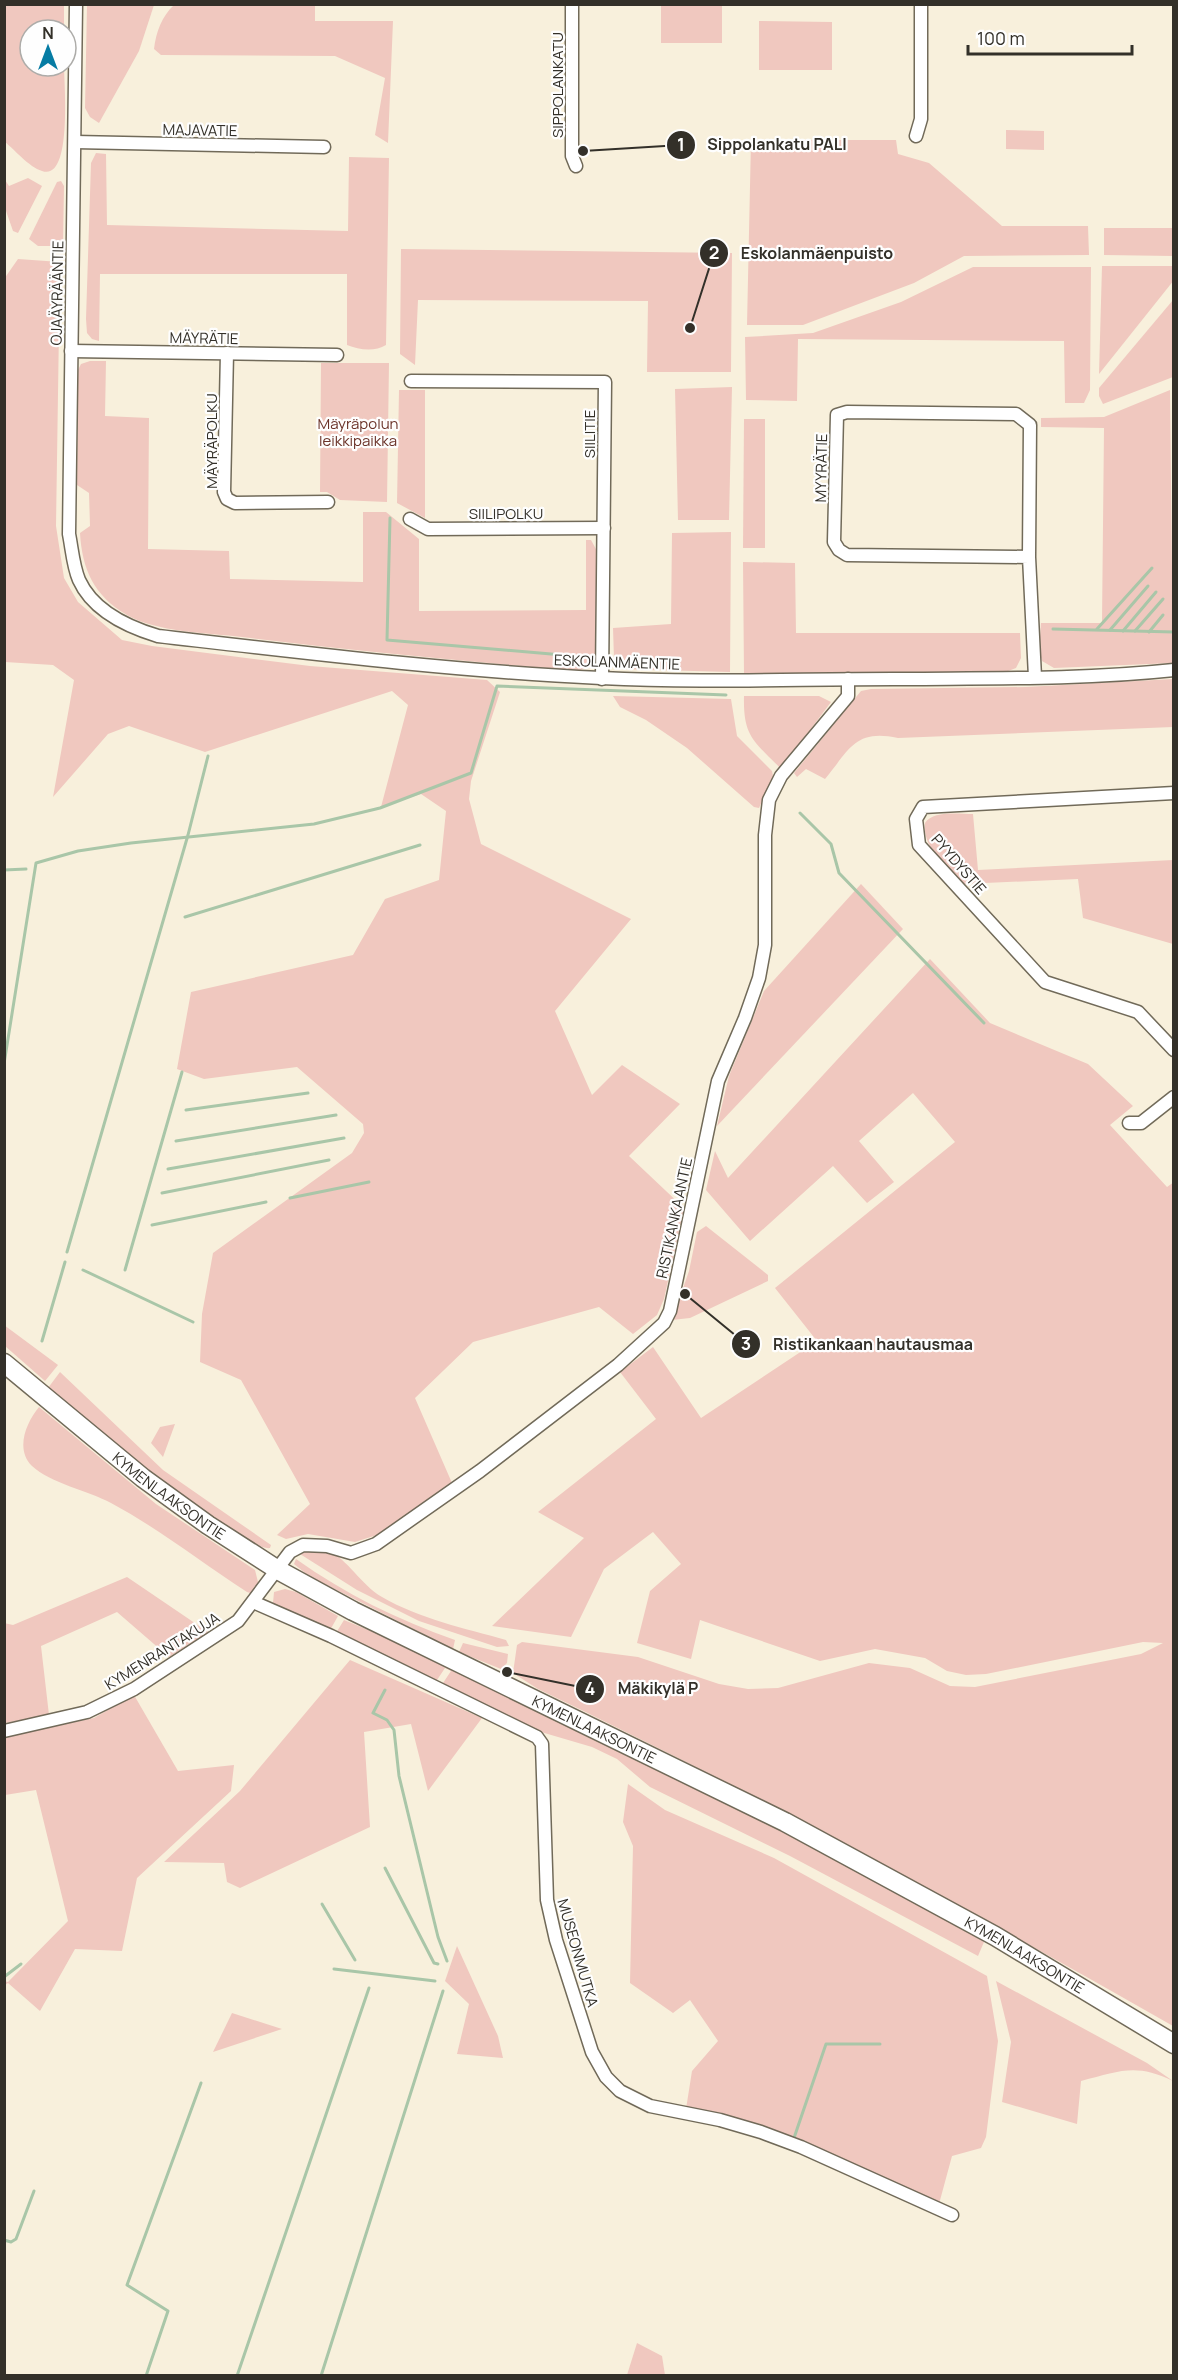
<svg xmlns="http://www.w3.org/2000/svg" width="1178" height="2380" font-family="Manrope,sans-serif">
  <rect width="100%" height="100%" fill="#f8f0dc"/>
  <g fill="#f0c8bf">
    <path d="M4,5H64V30H30V66H64C64,82 73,182 42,171C29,167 15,150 5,142Z"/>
    <polygon points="87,5 154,5 139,51 99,123 90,117 85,108"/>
    <path d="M174,5H315V21H393L388,143L375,135L385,78L335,56L161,55L154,49C156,32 162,16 174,5Z"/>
    <rect x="661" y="5" width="61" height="38"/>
    <polygon points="759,21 832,22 832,70 759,70"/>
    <polygon points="1006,130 1044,131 1044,150 1006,149"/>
    <polygon points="751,140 896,140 898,154 929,163 1002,226 1088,226 1089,255 964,256 914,283 803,325 747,325"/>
    <path d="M96,153L106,154L107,225L348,231L349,157L389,158L386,345C375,352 359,350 347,345V274H100L99,341L92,339L87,333L86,319L91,163Z"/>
    <polygon points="28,178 42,186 18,233 13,231 5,208 5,180 9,186"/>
    <polygon points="61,181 64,186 63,246 38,246 29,239 57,182"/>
    <polygon points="1104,228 1173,228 1173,256 1104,255"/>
    <polygon points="401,249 732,253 731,372 647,372 648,301 418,300 415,365 400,354"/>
    <polygon points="18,259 60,262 56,526 64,578 78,602 122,640 152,646 310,666 487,680 500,692 471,781 469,799 481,844 631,919 555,1011 592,1095 622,1065 680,1104 629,1156 684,1208 664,1299 657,1315 633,1334 599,1307 473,1342 415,1398 452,1483 380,1534 355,1542 308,1534 286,1539 277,1535 310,1504 241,1380 200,1362 202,1314 213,1253 352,1153 364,1133 363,1124 297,1067 204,1079 177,1069 191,992 353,955 385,899 439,880 446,811 421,794 381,807 408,705 392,691 205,752 129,726 108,734 53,797 74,680 53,665 5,662 4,279"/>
    <polygon points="1102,266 1173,266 1174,280 1099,374"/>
    <polygon points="973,267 1091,267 1090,390 1084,403 1065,403 1064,341 798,339 797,401 746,400 745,337 813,333 901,302"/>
    <polygon points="1173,300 1173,377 1103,404 1099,396 1099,388"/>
    <path d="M90,361H106L105,416L149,418L148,549L229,551L230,579L363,582V512H386L419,539V611L586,610V540H591L597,551L596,657L592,665L578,671C466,661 354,651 242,637C208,633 156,632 127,615C94,596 82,569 80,533L90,526L89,493L77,485L78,370L81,364Z"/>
    <polygon points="321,363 389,363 387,502 340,500 327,492 320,492"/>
    <polygon points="732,387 729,520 678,520 675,389"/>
    <polygon points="399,390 425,390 425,518 397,503"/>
    <polygon points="1170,390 1173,663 1054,668 1042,661 1039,650 1041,623 1102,623 1104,428 1041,427 1041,418 1104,417"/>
    <polygon points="744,419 765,419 765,548 743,548"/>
    <polygon points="731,532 730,672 622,669 614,659 613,628 671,624 672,533"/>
    <polygon points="743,562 795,563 796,633 1020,633 1021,658 1016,668 1003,673 744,675"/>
    <path d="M1173,679V727L898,738C855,729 850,749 825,779L806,769L797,777L794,773L861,691L871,689L1026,687Z"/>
    <polygon points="613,696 731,699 737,736 772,771 773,776 759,808 754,807 687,748 646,720 620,707"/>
    <path d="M744,696H819L831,702L781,769C754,741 743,737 744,696Z"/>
    <path d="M973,814L978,870L1173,860V944L1083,918L1078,879L963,884C948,867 922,849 925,823C933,810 959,814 973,814Z"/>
    <polygon points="861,884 903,929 717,1126 729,1076 764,991"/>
    <path d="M930,959L990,1023L1088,1064L1133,1106L1110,1125L1167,1187L1174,1182L1173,2026C965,1907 754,1793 538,1689L513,1673L517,1645L522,1642L638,1657L719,1684L748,1689L778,1688L869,1663L910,1668L950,1686L975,1687L1141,1654L1163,1643L1143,1642L986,1674L966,1675L947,1671L925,1658L875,1649L820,1661L700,1620L691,1659L637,1643L650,1591L681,1564L653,1532L604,1569L571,1637L492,1626L584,1538L538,1512L656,1419L620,1372L653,1347L701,1418L817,1341L775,1288L955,1142L913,1093L859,1141L894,1182L867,1203L833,1166L750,1241L706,1190L715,1151L728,1178Z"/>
    <polygon points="706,1226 768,1275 768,1281 690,1318 672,1320 689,1271 697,1232"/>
    <polygon points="4,1325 58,1365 45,1381 5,1346"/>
    <path d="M60,1372L163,1470L271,1545L270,1548C244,1553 76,1412 48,1388Z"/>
    <path d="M39,1407L156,1504L255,1570L259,1586L253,1594L247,1592C202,1563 158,1528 111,1503C89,1491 50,1483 32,1466C15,1449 26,1423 39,1407Z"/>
    <polygon points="175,1424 163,1457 151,1443 160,1427"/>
    <path d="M326,1549C349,1560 360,1584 382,1597C420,1619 464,1628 506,1640L509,1646L497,1647L419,1621L357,1590L300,1554L304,1551Z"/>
    <path d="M296,1559C345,1594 398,1620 455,1640L453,1649L309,1576L294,1564Z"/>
    <polygon points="127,1577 208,1632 169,1657 117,1612 41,1646 49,1715 5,1723 4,1623 13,1625"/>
    <polygon points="285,1589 296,1592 338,1616 329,1632 273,1603 274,1592"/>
    <polygon points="344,1620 410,1647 714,1795 978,1937 984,1942 978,1956 790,1856 650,1787 617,1759 592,1747 524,1727 441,1686 451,1671 445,1668 435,1683 336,1633"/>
    <polygon points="463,1643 508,1654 507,1663 501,1669 459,1652"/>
    <polygon points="350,1660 482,1718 428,1791 411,1724 364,1732 370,1827 240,1888 227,1882 224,1863 164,1862 240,1791"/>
    <polygon points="134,1695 178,1771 234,1765 231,1791 137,1878 122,1951 75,1949 40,2011 8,1983 5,1985 4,1981 8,1982 68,1921 36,1790 5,1795 5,1737 94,1718"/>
    <polygon points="628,1784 665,1810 774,1858 987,1976 998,2041 986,2137 981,2148 952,2156 939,2204 686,2109 692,2071 718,2041 690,2000 673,2013 630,1983 633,1846 623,1822"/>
    <polygon points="457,1946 498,2036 503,2058 457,2054 469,2004 445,1981"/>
    <path d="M996,1981L1147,2063L1173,2081C1136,2063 1120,2071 1081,2081L1077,2124L1002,2102L1011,2042Z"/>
    <polygon points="232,2013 282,2029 213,2052"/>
    <polygon points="637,2343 662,2356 665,2375 627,2375"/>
  </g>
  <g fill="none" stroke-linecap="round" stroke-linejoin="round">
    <g stroke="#a9c6a8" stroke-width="3">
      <polyline points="390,518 387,640 574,656"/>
      <polyline points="1053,629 1174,632"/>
      <polyline points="1097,629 1152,568"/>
      <polyline points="1110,630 1148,586"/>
      <polyline points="1123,631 1156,592"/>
      <polyline points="1135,631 1163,599"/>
      <polyline points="1149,632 1163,615"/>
      <polyline points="800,813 831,844 839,873 984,1023"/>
      <polyline points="4,870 26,869"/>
      <polyline points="185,917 420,845"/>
      <polyline points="4,1064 36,863 78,851 131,843 314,824 380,808 471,773 497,686 726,695"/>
      <polyline points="186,1110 308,1093"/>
      <polyline points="176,1141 336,1115"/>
      <polyline points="168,1169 344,1138"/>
      <polyline points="162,1193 329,1160"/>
      <polyline points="290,1198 369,1182"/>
      <polyline points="152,1225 266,1202"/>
      <polyline points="67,1252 188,835 208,756"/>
      <polyline points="83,1270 193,1322"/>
      <polyline points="125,1270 182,1072"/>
      <polyline points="42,1341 65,1262"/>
      <polyline points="385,1690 373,1713 387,1720 394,1730 399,1776 438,1937 447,1961"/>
      <polyline points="385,1868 434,1963 438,1964"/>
      <polyline points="322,1904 355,1960"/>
      <polyline points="334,1969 435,1981"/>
      <polyline points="4,1977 21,1964"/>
      <polyline points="794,2138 826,2044 880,2044"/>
      <polyline points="4,2240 11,2242 16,2239 34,2191"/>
      <polyline points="146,2376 168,2311 127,2285 201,2083"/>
      <polyline points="237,2376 369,1988"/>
      <polyline points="321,2376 443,1991"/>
    </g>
    <defs>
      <g id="street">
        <path d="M76,4L69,534C72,549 73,566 79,580C93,611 128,627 158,636C306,653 453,671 601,678C698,683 795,679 893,679C986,678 1080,680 1174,670"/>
        <polyline points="572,4 572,156 576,166"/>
        <polyline points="916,136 921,119 921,4"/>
        <polyline points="75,142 324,147"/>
        <polyline points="71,351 337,355"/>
        <polyline points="227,353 224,492 227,499 235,503 328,502"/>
        <polyline points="411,381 605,382 602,679"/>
        <polyline points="410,519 428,529 604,528"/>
        <polyline points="1029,557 847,555 839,550 834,542 837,415 847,412 1016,414 1030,425 1029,557 1035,677"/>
        <polyline points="1174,793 923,807 916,819 919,845 1045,982 1138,1012 1174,1050"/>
        <polyline points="1129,1123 1141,1123 1174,1097"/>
        <polyline points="253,1602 331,1636 537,1737 542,1744 547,1900 556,1940 592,2052 606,2077 620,2091 650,2106 720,2120 761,2132 801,2147 952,2215"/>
        <polyline points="4,1731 87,1712 134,1689 238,1621 290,1552 303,1545 327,1546 351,1553 376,1544 480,1471 618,1365 664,1323 670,1311 718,1081 745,1018 759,978 765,945 765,835 769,800 781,776 848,696 848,679"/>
      </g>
      <g id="secondary">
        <path id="s1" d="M4,1363L143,1478L208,1525L278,1570L353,1611L785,1822L995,1936L1174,2044"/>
      </g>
    </defs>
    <use href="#street" stroke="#716a59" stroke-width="15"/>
    <use href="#secondary" stroke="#716a59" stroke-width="21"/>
    <use href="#street" stroke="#fff" stroke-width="12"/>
    <use href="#secondary" stroke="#fff" stroke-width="18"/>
  </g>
  <g text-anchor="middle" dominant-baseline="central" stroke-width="4.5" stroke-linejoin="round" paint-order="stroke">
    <g font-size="15" fill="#333029" stroke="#fefefe">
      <text transform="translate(557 85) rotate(-90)">SIPPOLANKATU</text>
      <text transform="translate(200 130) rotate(1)">MAJAVATIE</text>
      <text transform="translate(57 293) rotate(-89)">OJAÄYRÄÄNTIE</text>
      <text transform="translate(204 338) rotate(1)">MÄYRÄTIE</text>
      <text transform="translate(589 434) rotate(-90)">SIILITIE</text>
      <text transform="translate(211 441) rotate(-90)">MÄYRÄPOLKU</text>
      <text transform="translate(821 468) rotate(-89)">MYYRÄTIE</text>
      <text x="506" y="513">SIILIPOLKU</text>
      <text transform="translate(617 662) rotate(2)">ESKOLANMÄENTIE</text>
      <text transform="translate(959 864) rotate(49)">PYYDYSTIE</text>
      <text transform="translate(674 1218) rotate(-78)">RISTIKANKAANTIE</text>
      <text stroke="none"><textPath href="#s1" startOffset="212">KYMENLAAKSONTIE</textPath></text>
      <text transform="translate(162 1651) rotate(-32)">KYMENRANTAKUJA</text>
      <text stroke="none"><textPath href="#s1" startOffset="698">KYMENLAAKSONTIE</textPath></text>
      <text transform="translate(578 1953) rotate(74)">MUSEONMUTKA</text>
      <text stroke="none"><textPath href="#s1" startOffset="1184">KYMENLAAKSONTIE</textPath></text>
    </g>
    <g font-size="15" fill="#6b3329" stroke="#fefefe">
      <text x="358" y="423">Mäyräpolun<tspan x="358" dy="17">leikkipaikka</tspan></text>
    </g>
  </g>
  <path fill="none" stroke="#333029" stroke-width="2" d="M583 151L681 145M690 328L714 253M685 1294L746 1344M507 1672L590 1689"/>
  <g fill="#333029" stroke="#fefefe" stroke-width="2">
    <circle cx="583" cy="151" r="6"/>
    <circle cx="690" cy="328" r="6"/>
    <circle cx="685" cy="1294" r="6"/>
    <circle cx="507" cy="1672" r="6"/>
    <circle cx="681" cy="145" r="15"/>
    <circle cx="714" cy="253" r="15"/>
    <circle cx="746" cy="1344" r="15"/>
    <circle cx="590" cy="1689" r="15"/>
  </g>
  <g font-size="18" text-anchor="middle" font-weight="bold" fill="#fff">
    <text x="681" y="151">1</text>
    <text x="714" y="259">2</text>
    <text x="746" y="1350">3</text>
    <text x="590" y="1695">4</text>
  </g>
  <g font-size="16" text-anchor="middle" font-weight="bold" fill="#333029" stroke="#fefefe" stroke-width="4.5" stroke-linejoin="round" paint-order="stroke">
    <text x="777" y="150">Sippolankatu PALI</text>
    <text x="817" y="259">Eskolanmäenpuisto</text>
    <text x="873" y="1350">Ristikankaan hautausmaa</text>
    <text x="658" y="1694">Mäkikylä P</text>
  </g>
  <rect width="1178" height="2380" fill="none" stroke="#333029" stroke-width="12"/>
  <g transform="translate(48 48)"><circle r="28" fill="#fefefe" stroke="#adaca9" stroke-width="1.5"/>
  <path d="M0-4.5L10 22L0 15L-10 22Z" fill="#067ca4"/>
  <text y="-9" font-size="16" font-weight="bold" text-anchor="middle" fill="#333029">N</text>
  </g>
  <path d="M968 45v9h164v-9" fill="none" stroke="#333029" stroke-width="3"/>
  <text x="977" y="45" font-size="18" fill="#333029" stroke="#fefefe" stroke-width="4.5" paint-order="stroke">100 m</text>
</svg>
